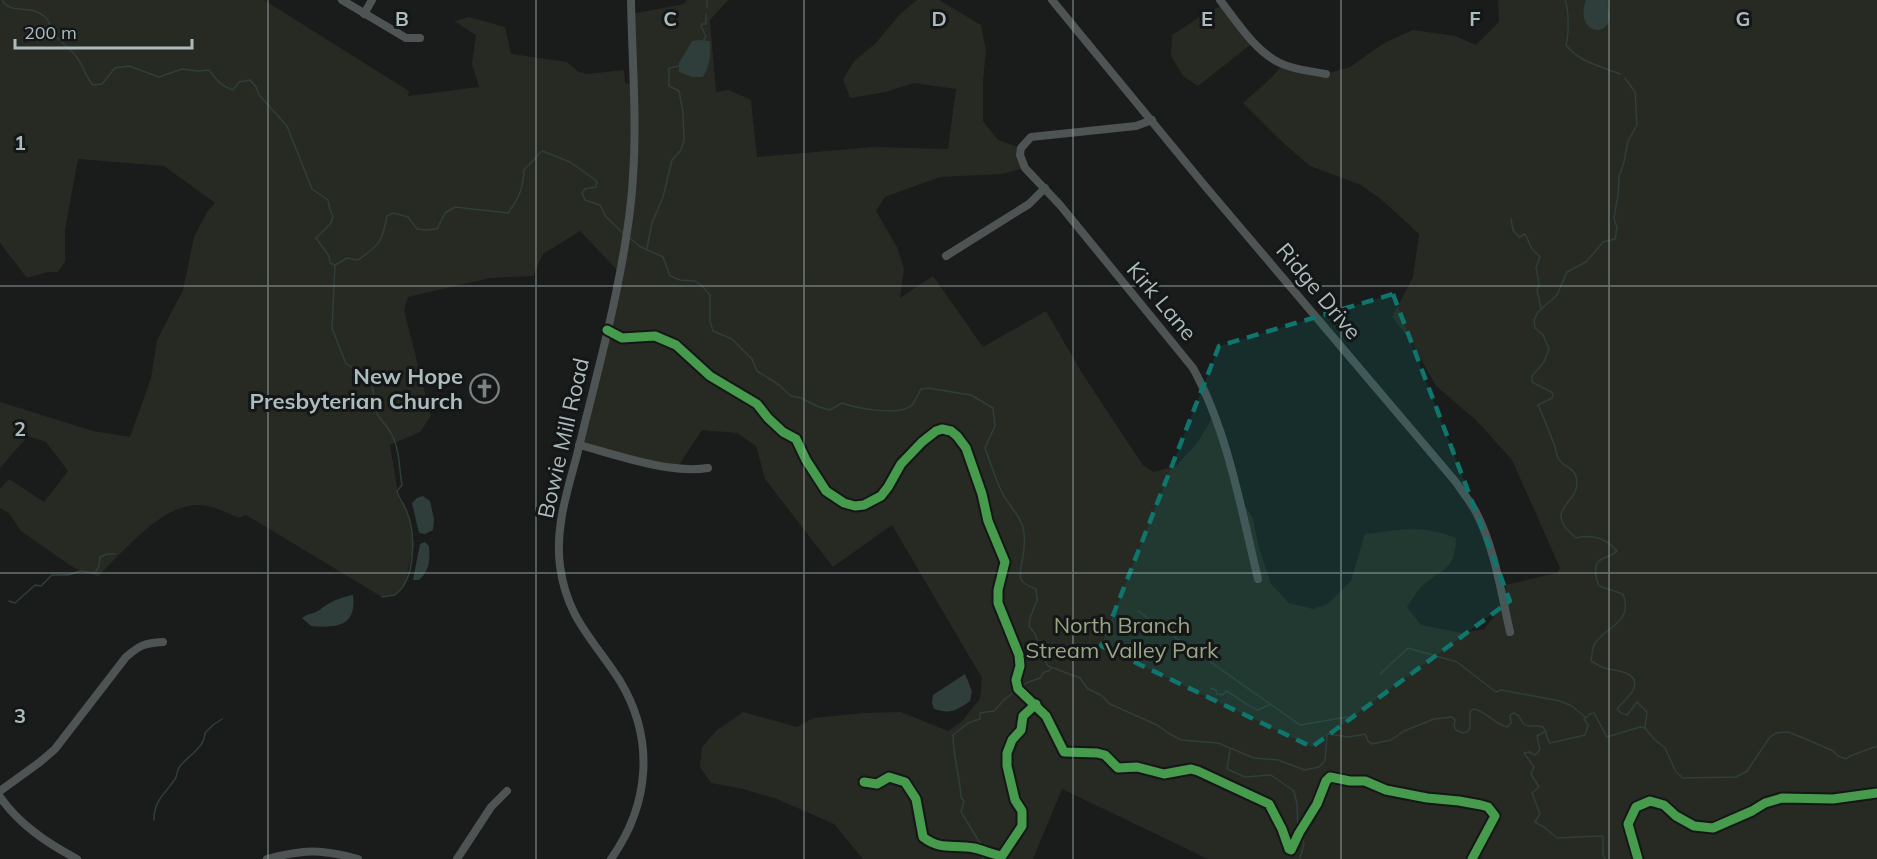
<svg xmlns="http://www.w3.org/2000/svg" width="1877" height="859" font-family="Mulish,sans-serif">
  <rect width="100%" height="100%" fill="#1a1b1b"/>
  <g fill="#272a22">
    <path d="M0,0H264L409,91L408,96L479,87L472,64L476,35L454,21L469,17L505,27L511,54L567,62L579,72L586,74L624,70L625,83L633,85L631,14L684,4L687,0H728L710,20L716,92L729,90L751,100L757,157L874,147L948,149L956,89L914,83L886,92L850,98L843,79L855,60L875,44L901,13L917,0H939L981,25L986,50L983,80V121L998,140L1021,148L1025,168L1002,174L940,177L885,197L876,211L897,247L904,269L900,298L933,276L983,347L1046,311L1082,373L1142,464L1153,472L1176,466L1198,442L1214,415L1237,492L1253,519L1259,548L1271,584L1289,603L1313,609L1328,604L1351,581L1365,534C1401,530 1421,524 1456,538C1455,573 1441,568 1421,587C1416,593 1411,601 1407,607L1421,625L1462,633L1484,629L1504,604L1509,603L1505,585L1557,573L1560,568L1512,460L1477,421L1436,386L1411,341L1392,317L1413,277L1419,234L1382,200L1361,185L1310,166L1279,139L1243,103L1271,78L1283,64L1326,74L1350,67L1384,43L1413,30L1455,36L1476,45L1499,22L1498,0H1877V859H1208L1062,789L1033,859H863L834,824L777,799L743,789L711,783L700,767L702,747L716,731L743,712L797,727L813,718L863,713L901,712L948,731L962,721L980,699L982,678L892,525L833,567L765,479L756,446L737,433L702,430L677,468L579,445L620,273L580,231L543,254L533,276L490,278L408,297L404,310L431,416L420,432L390,445L399,500L407,509L414,544L405,584L395,595L382,597L246,515L239,518C229,514 218,508 208,506C166,497 125,551 98,576L74,568L21,531L9,513L0,508V489L9,479L44,502L68,471L46,442L28,436L0,468V402L93,431L130,437L151,378L157,340L183,290L194,237L207,212L215,203L164,166L78,159L65,230V262L58,272H48L27,278L0,243Z"/>
    <polygon points="1223,5 1254,42 1198,86 1183,76 1171,56 1172,35 1204,14"/>
  </g>
  <g fill="#2f3e3b">
    <path d="M1586,0H1608C1607,7 1610,14 1609,20C1604,39 1575,30 1586,0Z"/>
    <path d="M700,40L710,41C711,55 710,65 703,77H692L679,72V63L692,41Z"/>
    <polygon points="423,496 430,501 434,519 433,530 425,534 419,533 412,503 417,498"/>
    <path d="M425,542L429,546C430,560 430,570 419,580H413L420,544Z"/>
    <path d="M353,595C357,627 336,628 311,626L302,618C307,614 311,614 316,612C324,608 318,610 325,606C331,601 346,596 353,595Z"/>
    <path d="M965,674L972,691L970,701C956,711 950,714 934,709L932,703L933,695Z"/>
  </g>
  <g fill="none" stroke-linecap="round" stroke-linejoin="round">
    <g stroke="#2f3e3b" stroke-width="1.5">
      <path d="M2,0C12,16 28,3 44,16C50,20 51,30 56,36C62,43 70,49 76,56C83,65 85,76 93,85L102,84L115,68L129,66L159,77L182,69L198,71L209,70C215,79 222,87 233,90L239,82L250,80L256,87L259,95L287,126L312,189L328,200L330,210L333,216L331,223L316,238L329,256L330,263L335,265L347,258L358,260C380,244 382,243 387,216L393,213L408,217L417,229L425,230L437,229L445,213L455,207L508,213C519,198 523,189 524,170L542,151L570,162L594,179L597,182L596,187L585,189L582,193L585,200L600,205L606,217L623,233"/>
      <polyline points="707,0 707,7"/>
      <path d="M1565,0C1569,10 1569,34 1566,45C1579,62 1600,66 1620,74"/>
      <polyline points="702,42 706,37 701,26 702,24 706,24 706,14"/>
      <path d="M1625,78L1635,92L1637,125L1628,141L1624,162L1619,177L1618,195L1614,218L1617,228L1615,239L1603,242L1586,262L1567,272L1557,295L1538,312L1534,320L1535,328L1543,335L1549,349L1544,362L1532,376V382L1551,392L1553,394L1552,398L1538,405C1544,418 1549,431 1554,444C1556,448 1556,454 1558,458C1564,469 1576,466 1577,482C1578,505 1541,509 1576,538C1593,534 1605,538 1617,551C1612,556 1604,557 1599,561C1593,567 1596,580 1599,586L1623,594C1633,622 1610,624 1595,643C1592,647 1592,655 1591,661C1595,663 1599,666 1604,668C1615,670 1642,672 1633,690C1630,697 1621,703 1617,709L1621,713L1627,715L1637,702L1647,712L1645,728"/>
      <polyline points="1511,219 1513,230 1519,237 1525,234 1532,249 1540,257 1536,267 1539,285 1537,290 1541,308"/>
      <path d="M629,237L639,246L663,257L670,276L680,280L695,281L702,286L710,295V321L713,331L732,339L752,359L757,371L779,385L791,396L801,398L819,407L830,410L842,403C856,408 900,417 912,405C916,401 918,393 921,389L928,388L971,395L993,408L995,426L985,448C991,464 996,482 1004,496C1011,508 1023,519 1024,533C1025,542 1024,552 1022,561C1019,578 1017,582 1036,589L1037,600L1030,618L1029,626L1035,634L1041,653L1048,666L1080,678L1088,689L1101,695L1110,704L1157,725L1168,733L1181,740L1218,743L1254,758L1278,760L1305,770L1319,767L1325,761L1327,735L1328,734L1349,737L1365,734L1368,741L1372,744L1391,740L1404,731L1434,719L1452,717L1455,720L1454,726L1456,730L1463,733L1467,732L1470,728V712L1473,709C1486,710 1493,724 1507,727L1511,723L1510,715L1514,713L1519,716C1526,732 1529,723 1543,727C1547,732 1546,738 1550,743L1585,735L1588,725L1584,719L1590,714L1594,713L1607,737L1640,727L1645,728L1654,739L1665,748L1676,772L1683,778L1736,777L1747,771L1770,737L1776,733L1788,732L1813,742L1833,751L1838,756L1846,759L1850,756L1877,746"/>
      <polyline points="647,248 652,223 663,197 672,160 681,150 684,140 683,112 679,91 669,86 669,68 679,66"/>
      <path d="M335,265L332,328L346,364C357,370 370,376 373,389C374,396 372,402 374,408C378,418 387,425 392,435C400,450 399,469 402,485L397,491C400,502 404,503 407,512C415,531 415,567 404,585C402,589 398,592 395,595L382,597"/>
      <polyline points="9,601 15,603 35,585 41,586 52,575 68,575 80,571 95,573 99,566 100,557 107,554 115,554"/>
      <polyline points="1138,611 1300,725 1347,717"/>
      <polyline points="1380,674 1408,648 1457,662 1496,692 1501,690 1560,701 1572,706 1585,717"/>
      <path d="M1210,688L1216,690L1217,694L1223,695L1226,691C1238,697 1245,705 1258,710L1271,704"/>
      <polyline points="1546,731 1537,736 1540,750 1535,755 1529,752 1524,753 1534,767 1531,774 1539,787 1532,793 1540,814 1535,822 1544,827 1557,838 1603,836 1603,855 1605,859"/>
      <polyline points="1230,750 1227,769 1245,777 1271,775 1294,791 1297,804 1298,830 1304,843 1300,859"/>
      <path d="M154,820C154,800 165,794 175,779C178,774 176,771 180,766C188,756 205,747 205,733L213,725L222,719"/>
      <path d="M983,859L980,843L961,812L964,801L961,797C960,776 953,756 953,735L968,723L980,719V713L994,711L1005,699L1026,683L1040,678L1044,672L1049,671L1051,668"/>
    </g>
    <g stroke="#4e5354" stroke-width="8">
      <polyline points="342,0 406,38 420,38"/>
      <path d="M1052,0L1205,186L1455,481C1462,491 1470,501 1476,512C1495,549 1501,592 1510,632"/>
      <path d="M1220,0C1237,22 1255,51 1280,63C1294,70 1311,71 1326,74"/>
      <polyline points="364,14 372,0"/>
      <path d="M1152,120L1136,126L1031,137L1021,148L1020,155L1025,168L1060,205L1193,368C1228,432 1241,509 1258,579"/>
      <polyline points="946,256 1029,204 1045,188"/>
      <path d="M579,445C617,455 669,474 708,468"/>
      <path d="M0,791L40,762L55,749L126,657C140,645 145,643 163,642"/>
      <path d="M0,797C20,825 47,843 77,859"/>
      <path d="M267,859C304,849 322,849 358,859"/>
      <polyline points="457,859 491,807 507,791"/>
      <path d="M611,859C650,804 655,739 620,681C594,640 567,619 560,566C555,528 567,492 577,455C590,401 605,347 616,293C624,254 631,215 633,176C637,118 632,59 631,0"/>
    </g>
    <defs>
      <g id="cycleway">
        <polyline points="607,330 622,338 655,336 676,345 710,376 757,404 768,418 783,432 796,439 806,460 826,491 844,503 855,506 864,505 881,496 888,487 901,464 922,442 936,431 942,429 951,431 957,436 966,448 982,494 988,521 1005,562 998,590 998,603 1019,655 1020,666 1016,680 1018,689 1046,716 1064,752 1097,753 1105,755 1118,768 1137,767 1164,774 1191,769 1198,771 1269,804 1282,829 1289,849 1291,850 1299,833 1317,804 1326,781 1330,777 1350,781 1365,781 1386,790 1427,798 1459,801 1481,805 1488,807 1495,816 1472,859"/>
        <path d="M864,782L877,784L889,777L905,782L916,799L923,837C941,851 953,844 974,848C983,850 992,854 1002,856L1022,826V811L1015,800L1007,766V753L1012,740L1021,730L1023,716L1036,704"/>
        <polyline points="1638,859 1628,824 1636,807 1650,801 1664,805 1676,816 1694,826 1713,828 1752,811 1765,803 1782,798 1833,799 1877,793"/>
      </g>
    </defs>
    <use href="#cycleway" stroke="#141617" stroke-width="13"/>
    <use href="#cycleway" stroke="#469c4c" stroke-width="9"/>
  </g>
  <path fill="#0f766e" fill-opacity="0.2" stroke="#0f766e" stroke-width="4.5" stroke-dasharray="12 8" stroke-linejoin="round" d="M1393,294L1510,601L1312,747L1101,646L1219,346Z"/>
  <path fill="none" stroke="#acbbbb" stroke-width="1.5" stroke-opacity="0.55" d="M268,0V859M536,0V859M804,0V859M1073,0V859M1341,0V859M1609,0V859M0,286H1877M0,573H1877"/>
  <defs>
    <symbol id="church-ring" viewBox="-11 -11 22 22"><circle r="9.5" fill="#141617" stroke="#798383" stroke-width="1.5"/><path d="M-1.2-6h2.4v3.5h3.3v2.4h-3.3V6h-2.4V-.1h-3.3v-2.4h3.3Z" fill="#798383"/></symbol>
  </defs>
  <g fill-rule="evenodd">
    <use href="#church-ring" x="468" y="372" width="33" height="33"/>
  </g>
  <g text-anchor="middle" dominant-baseline="central" stroke-width="6" stroke-linejoin="round" paint-order="stroke">
    <g font-size="22" fill="#acbbbb" stroke="#141617">
      <text transform="translate(1319 291) rotate(50)">Ridge Drive</text>
      <text transform="translate(1162 301) rotate(50)">Kirk Lane</text>
      <text transform="translate(563 438) rotate(-77)">Bowie Mill Road</text>
    </g>
    <g font-size="22" font-weight="bold" fill="#acbbbb" stroke="#141617" text-anchor="end">
      <text x="463" y="376">New Hope<tspan x="463" dy="25">Presbyterian Church</tspan></text>
    </g>
    <g font-size="22" fill="#99a683" stroke="#141617">
      <text x="1122" y="625">North Branch<tspan x="1122" dy="25">Stream Valley Park</tspan></text>
    </g>
  </g>
  <g font-size="20" text-anchor="middle" font-weight="bold" fill="#acbbbb" stroke="#141617" stroke-width="6" stroke-linejoin="round" paint-order="stroke">
    <text x="402" y="26">B</text>
    <text x="670" y="26">C</text>
    <text x="939" y="26">D</text>
    <text x="1207" y="26">E</text>
    <text x="1475" y="26">F</text>
    <text x="1743" y="26">G</text>
    <text x="20" y="150">1</text>
    <text x="20" y="436">2</text>
    <text x="20" y="723">3</text>
  </g>
  <path d="M15 39v9h177v-9" fill="none" stroke="#acbbbb" stroke-width="3"/>
  <text x="24" y="39" font-size="18" fill="#acbbbb" stroke="#141617" stroke-width="4.5" paint-order="stroke">200 m</text>
</svg>
